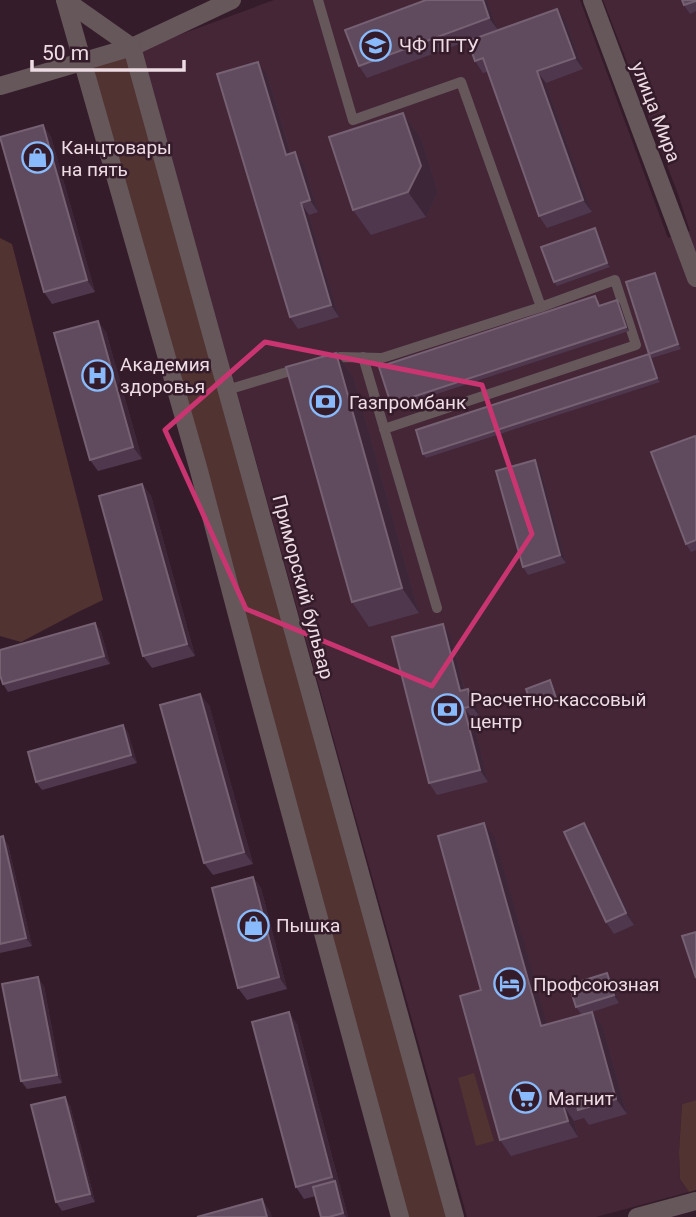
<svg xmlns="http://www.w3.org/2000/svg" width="696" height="1217" font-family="Roboto,sans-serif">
  <rect width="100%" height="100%" fill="#351c2a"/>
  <polygon fill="#442637" points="274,0 580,0 668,238 690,231 678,194 603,0 696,0 696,1100 682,1104 679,1152 680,1179 689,1192 596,1217 467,1217 141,49"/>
  <g fill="#513331">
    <polygon points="132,47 455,1217 400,1217 83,62"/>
    <polygon points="0,238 12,244 103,600 76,613 21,642 0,636"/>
    <polygon points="474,1073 494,1141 476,1146 458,1078"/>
    <polygon points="696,1100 696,1190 689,1192 680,1179 679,1152 682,1104"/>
  </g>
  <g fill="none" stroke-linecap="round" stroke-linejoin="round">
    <g stroke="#66575a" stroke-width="10">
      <polyline points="318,0 353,120 461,82 541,307 382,358 340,357 329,360"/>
      <polyline points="363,357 437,608"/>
      <polyline points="227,390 297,369"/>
      <polyline points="384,429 636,345 615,280 541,307"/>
    </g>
    <g stroke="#66575a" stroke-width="18">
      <polyline points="592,0 696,278"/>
      <polyline points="0,86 132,47 232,0"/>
      <polyline points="637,1217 696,1201"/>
    </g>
    <g stroke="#66575a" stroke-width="18">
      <polyline points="65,0 132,47 455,1217"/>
      <polyline points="65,0 198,467 254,679 400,1217"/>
    </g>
  </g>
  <g fill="#4f384d">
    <polygon points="426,0 487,0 498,30 367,78 359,66"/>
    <polygon points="696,0 696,11 690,14 684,5"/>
    <polygon points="566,21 583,69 546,83 592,212 547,228 539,216 487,72 483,73 475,61"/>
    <polygon points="267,74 291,153 295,152 304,164 318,212 309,215 339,317 298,329 290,317"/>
    <polygon points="403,113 421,138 438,192 426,217 371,235 353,210"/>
    <polygon points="43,125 51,137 95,292 52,304 44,292"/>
    <polygon points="595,228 598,232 610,267 557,286 554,282"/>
    <polygon points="658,277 681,349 652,358 660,382 426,458 423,454 649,354"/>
    <polygon points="598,300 600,305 617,300 620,304 629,331 394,408 391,404"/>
    <polygon points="106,332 142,459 98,471 90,460"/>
    <polygon points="336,353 354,378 419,613 369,627 352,602"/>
    <polygon points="696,437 696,550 691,552 686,544"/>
    <polygon points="535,460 541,469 566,563 528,575 523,567"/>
    <polygon points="142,484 151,496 195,656 152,668 143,656"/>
    <polygon points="95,623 101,632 110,664 8,692 3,684"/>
    <polygon points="443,624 451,636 465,690 476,701 480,717 473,719 488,782 437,795 429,783"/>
    <polygon points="553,684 559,702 535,710 532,706"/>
    <polygon points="209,705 253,864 213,875 204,863"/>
    <polygon points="123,725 128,733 137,763 42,790 36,782"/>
    <polygon points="592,835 634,925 614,934 606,922"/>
    <polygon points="0,837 8,845 32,946 0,953"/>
    <polygon points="495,838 547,1025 582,1015 576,1007 607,973 612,981 619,1003 589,1013 592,1012 603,1027 627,1114 589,1125 584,1118 574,1121 578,1137 511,1156 500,1140 481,990"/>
    <polygon points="253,877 261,888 287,989 247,1000 238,988"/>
    <polygon points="44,986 62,1083 27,1089 21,1081"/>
    <polygon points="297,1024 348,1217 321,1217 316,1196 304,1199 296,1187"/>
    <polygon points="70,1105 95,1202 62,1211 56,1202"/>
  </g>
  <g fill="#3d2638">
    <polygon points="483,0 487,0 498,30 489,18"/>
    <polygon points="557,9 566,21 583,69 575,58"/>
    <polygon points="258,62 267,74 295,167 286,155"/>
    <polygon points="537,71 546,83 592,212 583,200"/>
    <polygon points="403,113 421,138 438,192 426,217 408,192"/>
    <polygon points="43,125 51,137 95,292 87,280"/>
    <polygon points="295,152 304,164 318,212 310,200"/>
    <polygon points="301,203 309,215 339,317 331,305"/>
    <polygon points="595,228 598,232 610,267 607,263"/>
    <polygon points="655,273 658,277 681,349 678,344"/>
    <polygon points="617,300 620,304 629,331 626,327"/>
    <polygon points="98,321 106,332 142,459 133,447"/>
    <polygon points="336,353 354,378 419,613 402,588"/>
    <polygon points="649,354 652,358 660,382 657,378"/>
    <polygon points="535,460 541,469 566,563 560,555"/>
    <polygon points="142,484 151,496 195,656 187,644"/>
    <polygon points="95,623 101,632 110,664 104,656"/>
    <polygon points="443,624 451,636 468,703 460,691"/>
    <polygon points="550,680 553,684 559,702 556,698"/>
    <polygon points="468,689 476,701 480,717 472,706"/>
    <polygon points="200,694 209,705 253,864 244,852"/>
    <polygon points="464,708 473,719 488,782 480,770"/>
    <polygon points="123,725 128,733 137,763 131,755"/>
    <polygon points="484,823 495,838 552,1042 541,1026"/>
    <polygon points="584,823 592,835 634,925 626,913"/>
    <polygon points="3,836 8,845 32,946 26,938"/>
    <polygon points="253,877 261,888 287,989 279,977"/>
    <polygon points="607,973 612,981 619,1003 614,995"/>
    <polygon points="38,977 44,986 62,1083 57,1075"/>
    <polygon points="289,1012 297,1024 348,1217 346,1217 343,1213 335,1181 332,1177"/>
    <polygon points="592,1012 603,1027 627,1114 616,1099"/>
    <polygon points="65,1097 70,1105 95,1202 90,1194"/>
    <polygon points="563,1105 574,1121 578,1137 568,1121"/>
    <polygon points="262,1199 270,1211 272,1217 267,1217"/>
  </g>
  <g fill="#604a5e" stroke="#766173" stroke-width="2">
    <polygon points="426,0 483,0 489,18 359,66 345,30"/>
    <polygon points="682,0 696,0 696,1 684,5"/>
    <polygon points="557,9 575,58 537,71 583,200 539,216 483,58 475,61 468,41"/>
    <polygon points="258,62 286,155 295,152 310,200 301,203 331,305 290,317 217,74"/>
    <polygon points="403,113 421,166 408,192 353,210 329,137"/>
    <polygon points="43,125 87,280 44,292 0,137"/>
    <polygon points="595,228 607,263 554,282 541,247"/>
    <polygon points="655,273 678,344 649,354 626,282"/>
    <polygon points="595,296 599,306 617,300 626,327 391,404 379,367"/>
    <polygon points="98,321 133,447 90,460 54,333"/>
    <polygon points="336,353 402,588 352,602 286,367"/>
    <polygon points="649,354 657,378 423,454 416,430"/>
    <polygon points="695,436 696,439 696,540 686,544 651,452"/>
    <polygon points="535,460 560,555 523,567 496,471"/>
    <polygon points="142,484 187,644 143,656 99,496"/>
    <polygon points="95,623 104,656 3,684 0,675 0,650"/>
    <polygon points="443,624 460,691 468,689 472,706 464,708 480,770 429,783 392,637"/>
    <polygon points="550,680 556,698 532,706 526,689"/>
    <polygon points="200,694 244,852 204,863 160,705"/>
    <polygon points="123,725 131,755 36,782 28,752"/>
    <polygon points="484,823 541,1026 592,1012 616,1099 578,1110 576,1102 563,1105 568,1121 500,1140 460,996 481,990 438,836"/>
    <polygon points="584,823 626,913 606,922 564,832"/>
    <polygon points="3,836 26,938 0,944 0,837"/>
    <polygon points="253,877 279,977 238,988 212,888"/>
    <polygon points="696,932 696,978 682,936"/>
    <polygon points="607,973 614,995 576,1007 569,985"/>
    <polygon points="38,977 57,1075 21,1081 2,984"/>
    <polygon points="289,1012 332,1177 296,1187 252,1022"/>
    <polygon points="65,1097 90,1194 56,1202 31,1105"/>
    <polygon points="335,1181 343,1213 329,1217 321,1217 313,1187"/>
    <polygon points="262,1199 267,1217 197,1217"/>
  </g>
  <path fill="none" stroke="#c93570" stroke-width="5" stroke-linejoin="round" d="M265,342L482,385L532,534L432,686L246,609L165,430Z"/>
  <defs>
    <symbol id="university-ring" viewBox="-11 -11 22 22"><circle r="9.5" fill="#351c2a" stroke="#88bafc" stroke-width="1.5"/><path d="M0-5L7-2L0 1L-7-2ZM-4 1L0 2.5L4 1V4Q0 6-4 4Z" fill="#88bafc"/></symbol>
    <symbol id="shop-ring" viewBox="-11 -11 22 22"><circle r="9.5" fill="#351c2a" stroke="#88bafc" stroke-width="1.5"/><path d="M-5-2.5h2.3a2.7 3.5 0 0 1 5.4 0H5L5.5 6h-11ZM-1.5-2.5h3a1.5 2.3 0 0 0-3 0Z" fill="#88bafc"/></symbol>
    <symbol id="hospital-ring" viewBox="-11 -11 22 22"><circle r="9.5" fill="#351c2a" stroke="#88bafc" stroke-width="1.5"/><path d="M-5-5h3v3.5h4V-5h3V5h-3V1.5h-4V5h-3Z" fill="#88bafc"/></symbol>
    <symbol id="bank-ring" viewBox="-11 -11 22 22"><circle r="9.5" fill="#351c2a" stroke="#88bafc" stroke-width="1.5"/><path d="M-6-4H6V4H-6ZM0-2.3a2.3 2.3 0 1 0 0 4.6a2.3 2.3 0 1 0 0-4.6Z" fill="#88bafc"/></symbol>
    <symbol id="hotel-ring" viewBox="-11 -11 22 22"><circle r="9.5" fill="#351c2a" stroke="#88bafc" stroke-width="1.5"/><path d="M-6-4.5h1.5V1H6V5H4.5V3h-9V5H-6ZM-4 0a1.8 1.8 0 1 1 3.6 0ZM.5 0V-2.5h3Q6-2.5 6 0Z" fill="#88bafc"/></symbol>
    <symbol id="supermarket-ring" viewBox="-11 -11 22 22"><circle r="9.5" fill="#351c2a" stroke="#88bafc" stroke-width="1.5"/><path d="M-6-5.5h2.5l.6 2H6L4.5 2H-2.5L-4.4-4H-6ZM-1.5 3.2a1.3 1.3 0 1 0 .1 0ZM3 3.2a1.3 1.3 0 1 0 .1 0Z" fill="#88bafc"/></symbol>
  </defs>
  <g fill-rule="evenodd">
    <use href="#university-ring" x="358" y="28" width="35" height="35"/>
    <use href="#shop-ring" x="20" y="140" width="35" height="35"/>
    <use href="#hospital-ring" x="80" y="358" width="35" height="35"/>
    <use href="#bank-ring" x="308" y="384" width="35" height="35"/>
    <use href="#bank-ring" x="430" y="692" width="35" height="35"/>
    <use href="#shop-ring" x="236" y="908" width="35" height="35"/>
    <use href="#hotel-ring" x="492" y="966" width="35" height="35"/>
    <use href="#supermarket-ring" x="508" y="1080" width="35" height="35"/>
  </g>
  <g text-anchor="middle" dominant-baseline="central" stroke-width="5" stroke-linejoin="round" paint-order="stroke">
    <g font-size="19" fill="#eedce4" stroke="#351c2a" text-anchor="start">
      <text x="399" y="45">ЧФ ПГТУ</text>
      <text x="61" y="147">Канцтовары<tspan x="61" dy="22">на пять</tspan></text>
      <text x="120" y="364">Академия<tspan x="120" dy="22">здоровья</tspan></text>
      <text x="349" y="402">Газпромбанк</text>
      <text x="470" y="699">Расчетно-кассовый<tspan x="470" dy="22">центр</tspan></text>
      <text x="276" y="925">Пышка</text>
      <text x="533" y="984">Профсоюзная</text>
      <text x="548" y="1098">Магнит</text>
    </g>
    <g font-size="19" fill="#eedce4" stroke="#351c2a">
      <text transform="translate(656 112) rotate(69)">улица Мира</text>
      <text transform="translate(303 587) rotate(75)">Приморский бульвар</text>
    </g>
  </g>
  <path d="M32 60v10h152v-10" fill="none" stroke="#eedce4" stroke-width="3.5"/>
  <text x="42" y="60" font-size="21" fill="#eedce4" stroke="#351c2a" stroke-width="5" paint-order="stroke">50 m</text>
</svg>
